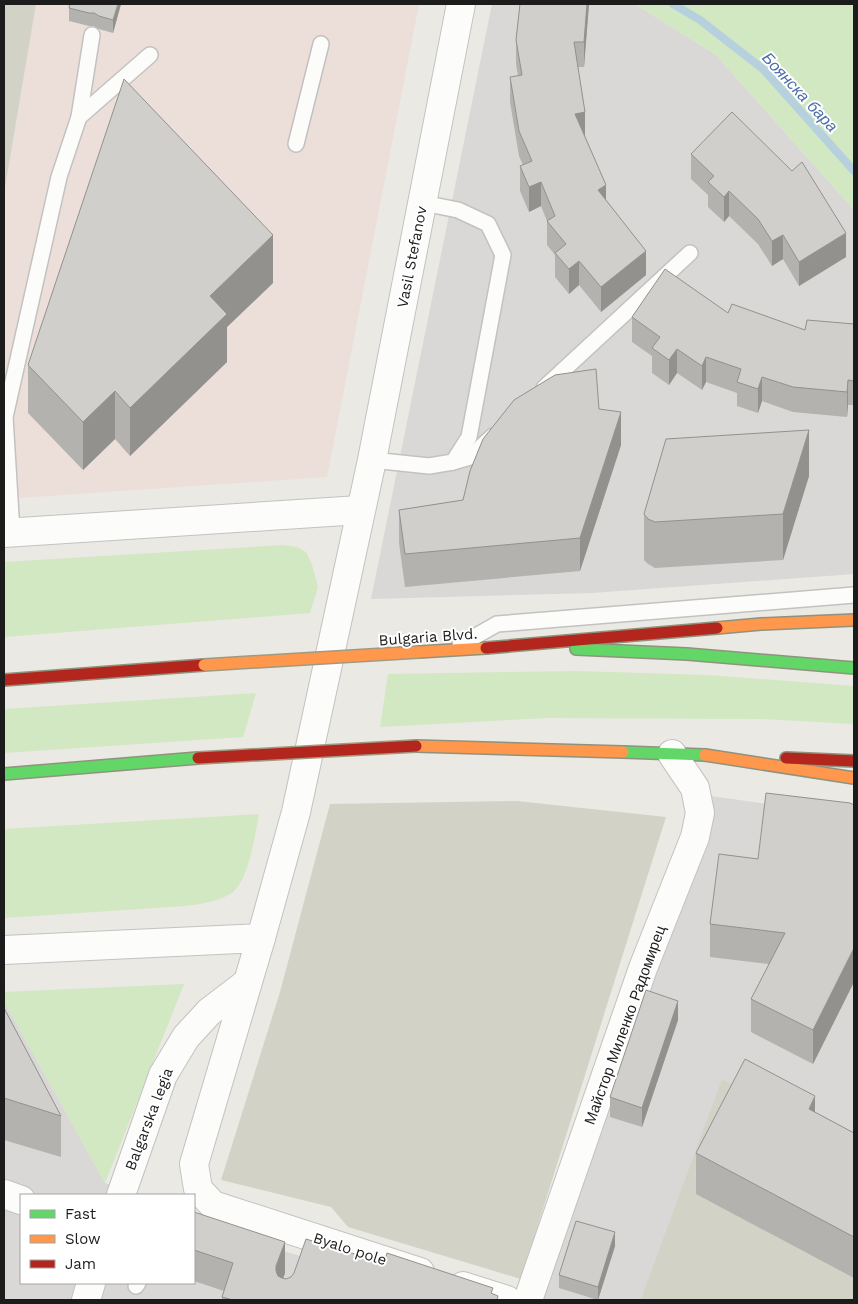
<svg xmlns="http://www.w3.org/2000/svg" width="858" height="1304" font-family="'Work Sans',sans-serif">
  <rect width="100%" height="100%" fill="#eae9e4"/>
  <g fill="#d9d8d6">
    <polygon points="492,4 635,4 716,55 854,210 854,574 592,593 371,599"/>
    <polygon points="711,796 854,816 854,1300 541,1300"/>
    <polygon points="4,1001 105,1183 144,1195 21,1195 21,1283 194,1283 194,1216 204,1229 459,1300 4,1300"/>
  </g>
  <polygon fill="#ecded9" points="36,4 419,4 327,477 4,499 4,194"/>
  <g fill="#d2d3c6">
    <polygon points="4,4 36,4 4,194"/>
    <polygon points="517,801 666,817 521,1279 348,1227 331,1207 221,1180 280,992 330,804"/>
    <polygon points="722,1079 820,1135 854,1158 854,1296 852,1300 645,1300 641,1299"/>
  </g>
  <g fill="#d1e8c2">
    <polygon points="635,4 854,4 854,210 716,55"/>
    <polygon points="283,545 297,547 306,552 312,565 318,587 310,613 4,637 4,562"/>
    <polygon points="576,671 707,675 854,686 854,724 764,719 546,718 380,727 388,674"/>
    <polygon points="256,693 243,737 4,753 4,709"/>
    <path d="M259,814C255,834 249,883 230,894C216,902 201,904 185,906L4,918V829Z"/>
    <polygon points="184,984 105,1183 4,1001 4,992"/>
  </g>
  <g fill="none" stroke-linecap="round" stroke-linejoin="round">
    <polyline stroke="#b7d0de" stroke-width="8" points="673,4 700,20 763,69 854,171"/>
    <defs>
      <g id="lane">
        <polyline points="79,117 92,35"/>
        <polyline points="296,144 321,44"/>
        <polyline points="544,388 690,253"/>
        <polyline points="372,460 429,466 453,462 469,437 503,255 488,224 458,210 423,203"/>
        <polyline points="453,462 470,457 493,436"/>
        <polyline points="12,532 5,417 59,177 79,117 150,55"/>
        <polyline points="460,645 497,624 854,595"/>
        <polyline points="136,1286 138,1283"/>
      </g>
      <g id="street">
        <polyline points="4,533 360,510"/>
        <polyline points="4,950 261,938"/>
        <polyline points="4,1194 21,1200"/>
        <polyline points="121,1195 163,1075 186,1037 209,1012 247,983"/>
        <polyline points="420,1272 213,1205 198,1189 194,1164 261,938 296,812 372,460 461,4"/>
        <polyline points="463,1286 507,1300"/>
        <polyline points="86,1300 91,1283"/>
        <polyline points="528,1300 643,968 695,837 700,813 695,788 672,754"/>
      </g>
      <g id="fast">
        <polyline points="576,649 687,654 854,668"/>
        <polyline points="623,752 705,755"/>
        <polyline points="4,774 198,758"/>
      </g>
      <g id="slow">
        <polyline points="717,628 761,624 854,620"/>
        <polyline points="419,652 486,648"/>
        <polyline points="416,746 623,752"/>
        <polyline points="705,755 854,778"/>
      </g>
      <g id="jam">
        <polyline points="486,648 717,628"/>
        <polyline points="4,680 204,665"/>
        <polyline points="786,758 854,761"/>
      </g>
    </defs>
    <use href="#lane" stroke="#c3c2c0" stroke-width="18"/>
    <use href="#street" stroke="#c3c2c0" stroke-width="30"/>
    <use href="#fast" stroke="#8f937d" stroke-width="14"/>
    <use href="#slow" stroke="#8f937d" stroke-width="14"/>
    <use href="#jam" stroke="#8f937d" stroke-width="14"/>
    <use href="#lane" stroke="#fcfcfb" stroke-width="15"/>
    <use href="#street" stroke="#fcfcfb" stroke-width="28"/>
    <use href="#fast" stroke="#63d668" stroke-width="11"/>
    <use href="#slow" stroke="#ff974d" stroke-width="11"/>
    <use href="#jam" stroke="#b3261e" stroke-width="11"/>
    <defs>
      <polyline id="slow-bridge" points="204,665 419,652"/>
      <polyline id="jam-bridge" points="198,758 416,746"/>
    </defs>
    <use href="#slow-bridge" stroke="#a09a81" stroke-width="14" stroke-linecap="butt"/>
    <use href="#jam-bridge" stroke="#a09a81" stroke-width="14" stroke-linecap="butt"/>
    <use href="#slow-bridge" stroke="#ff974d" stroke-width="11"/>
    <use href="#jam-bridge" stroke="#b3261e" stroke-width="11"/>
  </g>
  <g fill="#b4b2af">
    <polygon points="121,4 113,33 99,29 94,26 89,26 69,21 69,8"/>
    <polygon points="520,4 589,4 584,67 578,67 585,136 606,200 646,275 601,312 579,285 569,294 555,277 555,255 547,245 547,221 541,206 529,212 520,191 520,166 523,165 519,156 510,102 510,77 518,76 516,64 516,40"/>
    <polygon points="691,154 846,257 799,286 783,259 772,266 758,244 729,216 724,222 708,207 708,195 691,179"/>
    <polygon points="273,283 227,327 227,362 130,456 115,439 83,470 28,413 28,365"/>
    <polygon points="728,313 805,330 854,324 854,405 848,405 847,417 793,412 762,401 758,413 737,406 737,393 706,382 702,390 677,373 669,385 652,373 652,356 632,342 632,317"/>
    <polygon points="599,409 621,445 580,571 405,587 399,543 399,510 463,500"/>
    <polygon points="809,476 783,560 655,568 648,564 644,560 644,514"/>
    <polygon points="854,805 854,982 813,1064 751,1032 751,999 769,964 710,957 710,924 758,859"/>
    <polygon points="4,1008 61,1116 61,1157 4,1140"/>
    <polygon points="678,1020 642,1127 610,1117 610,1097"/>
    <polygon points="815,1112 854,1133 854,1278 696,1194 696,1153"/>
    <polygon points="194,1212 285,1273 283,1279 286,1279 384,1263 493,1294 498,1300 222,1300 222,1297 224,1291 194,1281"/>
    <polygon points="615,1246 598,1300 559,1288 559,1275"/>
  </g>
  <g fill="#92918e">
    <polygon points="118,4 121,4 113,33 113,20"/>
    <polygon points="587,4 589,4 584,67 584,42"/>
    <polygon points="585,112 585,136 575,114"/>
    <polygon points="541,182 541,206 529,212 529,187"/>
    <polygon points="606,185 606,210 598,190"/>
    <polygon points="729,191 729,216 724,222 724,197"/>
    <polygon points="846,233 846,257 799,286 799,262"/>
    <polygon points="273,235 273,283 227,327 227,362 130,456 130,408 210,296"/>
    <polygon points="783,235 783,259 772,266 772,241"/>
    <polygon points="646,251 646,275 601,312 601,287"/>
    <polygon points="579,261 579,285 569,294 569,269"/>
    <polygon points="677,349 677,373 669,385 669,360"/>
    <polygon points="706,357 706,382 702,390 702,366"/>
    <polygon points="762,377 762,401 758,413 758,389"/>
    <polygon points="848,380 848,405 847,417 847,392"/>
    <polygon points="115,391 115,439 83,470 83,422"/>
    <polygon points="621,412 621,445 580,571 580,538"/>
    <polygon points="809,430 809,476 783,560 783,514"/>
    <polygon points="854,948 854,982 813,1064 813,1030"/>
    <polygon points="678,1001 678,1020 642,1127 642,1108"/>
    <polygon points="815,1096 815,1137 809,1109"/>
    <polygon points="615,1232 615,1246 598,1300 598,1287"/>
    <polygon points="285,1242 285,1273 276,1297 276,1300 276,1266"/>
  </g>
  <g fill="#d1cfcb" stroke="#92918e">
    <polygon points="70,4 118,4 113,20 99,16 94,13 89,13 69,8"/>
    <polygon points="520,4 587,4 584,42 574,42 585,112 575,114 606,185 598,190 646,251 601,287 579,261 569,269 555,253 566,244 547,221 555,216 541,182 529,187 520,166 532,161 519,131 510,77 522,75 516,40"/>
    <polygon points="124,79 273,235 210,296 227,314 130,408 115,391 83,422 28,365"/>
    <polygon points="732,112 792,171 802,162 846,233 799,262 783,235 772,241 758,219 729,191 724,197 708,182 714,176 691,154"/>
    <polygon points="665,269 728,313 732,304 805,330 807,320 854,324 854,381 848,380 847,392 793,387 762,377 758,389 737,382 741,369 706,357 702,366 677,349 669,360 652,348 660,337 632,317"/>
    <polygon points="596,369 599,409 621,412 580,538 405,554 399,510 463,500 470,471 483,439 514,400 555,375"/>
    <polygon points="809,430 783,514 655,522 648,519 644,514 666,439"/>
    <polygon points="766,793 850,803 854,805 854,948 813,1030 751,999 785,933 710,924 719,854 758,859"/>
    <polygon points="646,990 678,1001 642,1108 610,1097"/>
    <polygon points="4,1008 61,1116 4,1098"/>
    <polygon points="745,1059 815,1096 809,1109 854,1133 854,1237 696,1153"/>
    <polygon points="194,1212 285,1242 276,1266 276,1271 278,1276 282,1278 286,1279 291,1277 294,1273 306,1239 384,1263 387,1253 493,1288 491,1293 498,1296 497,1300 233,1300 222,1297 233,1263 194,1250"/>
    <polygon points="576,1221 615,1232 598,1287 559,1275"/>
  </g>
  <g text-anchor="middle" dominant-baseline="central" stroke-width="4" stroke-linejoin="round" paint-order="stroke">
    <g font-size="15" fill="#1c1c1c" stroke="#fff">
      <text transform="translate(412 257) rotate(-79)">Vasil Stefanov</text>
      <text transform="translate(428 637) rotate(-4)">Bulgaria Blvd.</text>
      <text transform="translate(625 1025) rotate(-70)">Майстор Миленко Радомирец</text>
      <text transform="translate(149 1119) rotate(-69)">Balgarska legia</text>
      <text transform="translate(350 1249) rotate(18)">Byalo pole</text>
    </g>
    <g font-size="16" font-style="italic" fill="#4a6ca9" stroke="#fff">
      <text transform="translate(800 92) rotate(47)">Боянска бара</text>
    </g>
  </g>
  <rect width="858" height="1304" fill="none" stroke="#1c1c1c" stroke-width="10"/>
  <rect x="20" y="1194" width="175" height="90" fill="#ffffff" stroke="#a4a4a4"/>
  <rect x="30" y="1210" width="25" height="8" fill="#63d668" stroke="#a4a4a4"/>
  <text x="65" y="1219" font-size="15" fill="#1c1c1c">Fast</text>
  <rect x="30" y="1235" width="25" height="8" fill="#ff974d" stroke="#a4a4a4"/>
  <text x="65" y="1244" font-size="15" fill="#1c1c1c">Slow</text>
  <rect x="30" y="1260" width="25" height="8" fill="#b3261e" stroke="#a4a4a4"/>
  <text x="65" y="1269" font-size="15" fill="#1c1c1c">Jam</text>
</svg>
